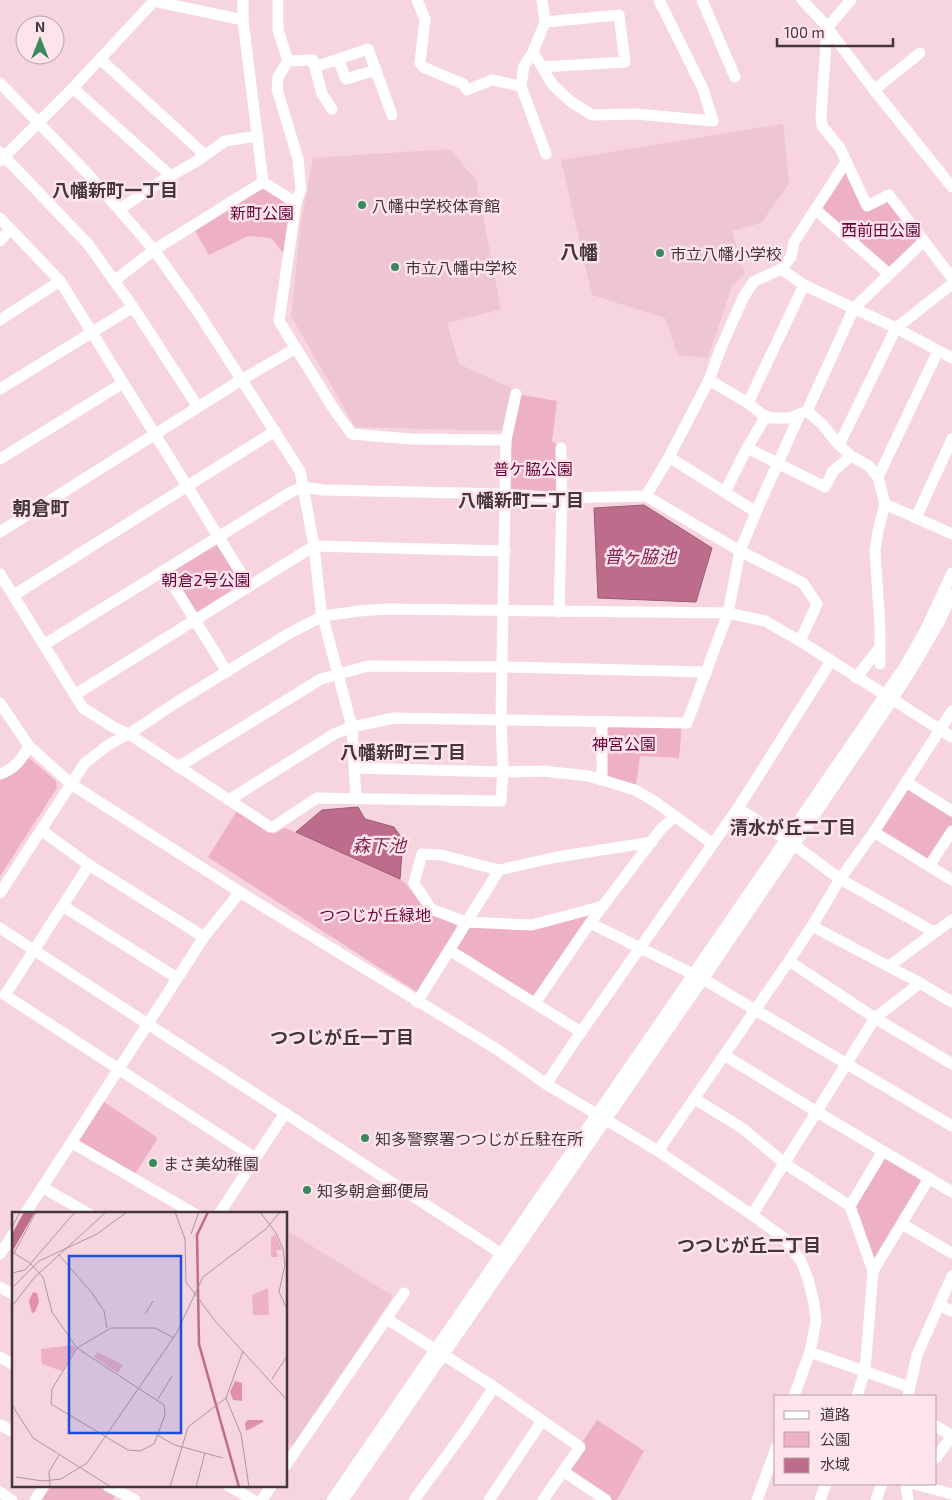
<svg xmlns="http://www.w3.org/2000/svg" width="952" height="1500" font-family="'Exo 2','Noto Sans JP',sans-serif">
  <rect width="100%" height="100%" fill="#f6d5df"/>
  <g fill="#eec5d3">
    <polygon points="783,124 789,184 761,223 732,231 745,274 732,286 708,358 678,355 665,318 592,295 561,160"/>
    <polygon points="450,149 476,180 501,309 447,323 459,364 511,388 502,431 355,427 291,316 301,224 313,158"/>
    <polygon points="286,1230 393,1296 293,1447 286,1442"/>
  </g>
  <g fill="#eeb0c5">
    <polygon points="846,162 867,205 889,195 924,241 889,274 815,209"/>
    <polygon points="263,182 296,203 288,259 271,238 248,236 209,255 192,226"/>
    <polygon points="516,394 557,401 552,441 561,448 562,498 506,494"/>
    <polygon points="217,545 243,583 242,586 197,613 169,570"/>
    <polygon points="602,721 682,723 679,758 640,756 635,790 602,780"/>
    <polygon points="29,758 56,781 57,788 0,876 0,779 16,771"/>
    <polygon points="906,782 952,811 952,831 929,866 874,832"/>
    <polygon points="237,811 274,834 284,828 296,832 400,879 406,884 427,912 456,925 457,927 417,992 208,857"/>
    <polygon points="591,913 535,996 532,996 497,976 455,947 466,927"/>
    <polygon points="104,1102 158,1138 133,1177 77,1143"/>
    <polygon points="885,1156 921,1178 922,1181 876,1259 874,1258 855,1209 855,1203"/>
    <polygon points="597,1420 644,1451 617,1500 606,1500 563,1471"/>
    <path d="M49,1486C66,1486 105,1481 115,1497L113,1500H39Z"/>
  </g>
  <g fill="#bd6d8b" stroke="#995d73">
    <polygon points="644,505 712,548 696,602 598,598 594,508"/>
    <polygon points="358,807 365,819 394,827 403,840 400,879 296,832 322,810"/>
  </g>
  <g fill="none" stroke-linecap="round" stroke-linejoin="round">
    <g stroke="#fff" stroke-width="11">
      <polyline points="243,0 243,20 263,182"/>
      <polyline points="278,0 278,30 288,61 278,77 277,89 298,159 301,189 296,203"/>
      <polyline points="417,0 425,19 420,63 423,67 463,84 467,90 492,80 521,86"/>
      <polyline points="542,0 545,22 533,52 524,66 521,86 546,154"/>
      <polyline points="702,0 735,77"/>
      <polyline points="802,0 823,22 875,91 952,187"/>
      <polyline points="851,0 827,28 821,117 822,126 840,148 867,206 889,195 952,278"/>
      <polyline points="533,52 542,67 625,62 619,15 545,22"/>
      <polyline points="100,59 205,155"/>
      <polyline points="338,59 346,79 376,70"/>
      <polyline points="288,61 313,60 322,94 332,109"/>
      <polyline points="315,67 368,49 392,115"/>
      <polyline points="542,67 552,84 570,101 592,115 636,114 713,121 703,89 659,0"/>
      <polyline points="0,83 89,175 154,250 198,312 300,471 314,546 321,610 352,727 356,799"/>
      <polyline points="73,88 171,176"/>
      <polyline points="874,90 920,53"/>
      <polyline points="0,152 88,244 133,307 198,407"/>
      <polyline points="0,161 73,88 154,1 243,20"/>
      <polyline points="263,182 296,203 279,321 335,411 352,434 411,439 506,440"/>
      <polyline points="120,209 160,182 197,161 225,141 258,136"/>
      <polyline points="815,209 889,274"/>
      <polyline points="0,218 60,281 249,586"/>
      <polyline points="0,241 10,229"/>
      <polyline points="781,269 804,285 896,328 952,358"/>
      <polyline points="114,281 154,250 263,182"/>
      <polyline points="0,320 60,281"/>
      <polyline points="709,380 748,403 763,415 771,418 790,418 807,411 854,308 924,241"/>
      <polyline points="0,389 133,307"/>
      <polyline points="748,403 804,285"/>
      <polyline points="807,411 823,425 839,445 851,456 869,466 878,477 885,504 878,531 875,551 880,627 880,664 877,651 856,678"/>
      <polyline points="766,416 747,448 825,487 833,471 851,456"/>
      <polyline points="839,445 896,328 952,284"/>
      <polyline points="0,459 123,383"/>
      <polyline points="878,477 938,351"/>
      <polyline points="725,492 747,448"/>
      <polyline points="646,496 669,457 709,380 720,350 743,298 753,282 781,269 791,257 794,242 846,162"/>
      <polyline points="885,504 952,534"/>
      <polyline points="755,514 800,414"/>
      <polyline points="916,518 952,439"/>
      <polyline points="0,532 241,380 296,348"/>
      <polyline points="164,570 227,672"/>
      <polyline points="0,574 83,708 113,727 129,734 270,827 273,827 317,798 501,801 503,772 501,719 506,440 516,394"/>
      <polyline points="14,595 275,431"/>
      <polyline points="559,612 562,498 561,448"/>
      <polyline points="45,644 291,492 303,487 324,490 506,494 562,498 646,496 740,551 803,583 817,604 800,641"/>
      <polyline points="76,694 314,546 505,551"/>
      <polyline points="0,703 29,746 71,784 0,893"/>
      <polyline points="178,767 321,679 368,666 503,667 707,672"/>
      <polyline points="354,768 503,772 543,771 589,776 635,790 654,801 713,844"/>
      <path d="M0,774C15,769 21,760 29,746"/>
      <polyline points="602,780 602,721"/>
      <polyline points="906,782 952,811"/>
      <polyline points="229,800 334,734 352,727 394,718 687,723 728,613 740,551 756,512 669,457"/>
      <polyline points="738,808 793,844 840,879 934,932"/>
      <polyline points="41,830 89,865 204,937"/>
      <polyline points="874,832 929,866 952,831"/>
      <polyline points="89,865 5,995 255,1158"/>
      <polyline points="929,866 952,880"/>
      <polyline points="63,906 177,978"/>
      <polyline points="603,906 532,925 466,922 431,909 414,883 422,854 441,855 499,870 557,857 652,842"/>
      <polyline points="590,923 703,979 952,1126"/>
      <polyline points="812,926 920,983 952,1002"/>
      <polyline points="0,928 508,1258"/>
      <polyline points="449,950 581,1032"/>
      <polyline points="789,961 875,1018 952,1064"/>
      <polyline points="889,966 952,920"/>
      <polyline points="417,1002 499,870"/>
      <polyline points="535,1003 590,923 661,829 675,816"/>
      <polyline points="724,1055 817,1112 952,1192"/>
      <polyline points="546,1084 581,1032 738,808 831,661"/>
      <polyline points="695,1099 742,1128 784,1163 850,1206 873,1271 865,1371 857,1396"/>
      <polyline points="72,1143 195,1214"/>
      <polyline points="658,1151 789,961 812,926 840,879 874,832 952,711"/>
      <polyline points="42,1187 89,1214"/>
      <polyline points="850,1206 883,1151"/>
      <polyline points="25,1214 204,937 240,892"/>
      <polyline points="219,1214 285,1113"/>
      <polyline points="752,1215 875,1018 920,983"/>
      <polyline points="902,1224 952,1253"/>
      <polyline points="0,1254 14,1233"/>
      <polyline points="873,1271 929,1178"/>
      <polyline points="0,1287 14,1295"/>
      <polyline points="939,1305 952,1311"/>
      <polyline points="387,1319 494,1387 580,1447 543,1500"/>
      <polyline points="810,1352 909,1387"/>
      <polyline points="0,1357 14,1365"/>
      <polyline points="794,1396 810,1352 816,1321 814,1303 808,1279 801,1261 784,1238 752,1215 658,1151 546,1084 498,1050 243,894 71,784 85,763 108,745 129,734 177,702 288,634 323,616 360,611 385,609 728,613 765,621 800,641 952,737"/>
      <polyline points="908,1396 917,1355 952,1276"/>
      <polyline points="0,1425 14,1432"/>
      <polyline points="936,1426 952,1436"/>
      <polyline points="936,1458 952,1436"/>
      <polyline points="286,1465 404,1293"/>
      <polyline points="563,1471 606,1500"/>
      <polyline points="906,1484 908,1500"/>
      <polyline points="914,1484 952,1494"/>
      <polyline points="108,1486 135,1500"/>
      <polyline points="229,1486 253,1500"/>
      <polyline points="0,1492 12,1500"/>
      <polyline points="35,1500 44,1486"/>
      <polyline points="262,1500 271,1486"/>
      <polyline points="332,1500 905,666 926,629 952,573"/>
      <polyline points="343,1500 703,979 883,714 916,662 939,622 952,595"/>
      <polyline points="414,1500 464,1432 494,1387"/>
      <polyline points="489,1500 542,1421"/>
      <polyline points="757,1500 776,1448"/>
      <polyline points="820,1500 826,1484"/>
      <polyline points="876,1500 882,1484"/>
    </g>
  </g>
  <g fill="#388a5c" stroke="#ffe4ec" stroke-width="2">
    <circle cx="362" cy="205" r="5"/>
    <circle cx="660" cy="253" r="5"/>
    <circle cx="395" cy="267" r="5"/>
    <circle cx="365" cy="1138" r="5"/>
    <circle cx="153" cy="1163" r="5"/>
    <circle cx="307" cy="1190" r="5"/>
  </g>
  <g text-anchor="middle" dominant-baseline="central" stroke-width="5" stroke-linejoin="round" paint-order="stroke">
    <g font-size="16" fill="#44373c" stroke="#ffe4ec" text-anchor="start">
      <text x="372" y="205">八幡中学校体育館</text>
      <text x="670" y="253">市立八幡小学校</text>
      <text x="405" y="267">市立八幡中学校</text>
      <text x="375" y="1138">知多警察署つつじが丘駐在所</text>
      <text x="163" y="1163">まさ美幼稚園</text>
      <text x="317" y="1190">知多朝倉郵便局</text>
    </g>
    <g font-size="16" fill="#670138" stroke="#ffe4ec">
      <text x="262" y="212">新町公園</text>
      <text x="881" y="229">西前田公園</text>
      <text x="533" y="468">普ケ脇公園</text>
      <text x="206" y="579">朝倉2号公園</text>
      <text x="624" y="743">神宮公園</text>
      <text x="375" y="914">つつじが丘緑地</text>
    </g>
    <g font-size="18" font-weight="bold" fill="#44373c" stroke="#ffe4ec">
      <text x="115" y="190">八幡新町一丁目</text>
      <text x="521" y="500">八幡新町二丁目</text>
      <text x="403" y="752">八幡新町三丁目</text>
      <text x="793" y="827">清水が丘二丁目</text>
      <text x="342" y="1037">つつじが丘一丁目</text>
      <text x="749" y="1245">つつじが丘二丁目</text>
    </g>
    <g font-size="18" font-style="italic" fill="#842450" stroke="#ffe4ec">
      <text x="640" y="556">普ヶ脇池</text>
      <text x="379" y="845">森下池</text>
    </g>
    <g font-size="19" font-weight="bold" fill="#44373c" stroke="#ffe4ec">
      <text x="579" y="251">八幡</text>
      <text x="41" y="507">朝倉町</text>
    </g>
  </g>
  <g transform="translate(12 1212)">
    <rect width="275" height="275" fill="#f6d5df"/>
    <path d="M263,22L270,38H264L266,45H259V26ZM256,76L257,103H241L240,83ZM60,133L64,136L50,159L30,152L29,137ZM85,140L111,153L106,161L82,145Z" fill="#eeb0c5"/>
    <path d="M21,80L25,81L27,90L23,100L20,101L17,89ZM223,169L230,171V189L221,188L218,180ZM236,208H251V210L234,219L233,211Z" fill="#e28fad"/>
    <path d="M12,0H23L0,40V22Z" fill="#bd6d8b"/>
    <path fill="none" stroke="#bd6d8b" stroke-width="2.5" d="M196,0L185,23L187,132L227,275"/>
    <path fill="none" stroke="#af969e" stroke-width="1" d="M163,0L173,27L174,70L204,110L275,188M248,0L264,21L271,37L273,53L267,80L275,97M0,15L8,0M179,22L187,0M0,40L18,51L31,65L40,100L65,136L40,177L39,192L116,238L128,239L142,232L153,203L152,193L65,136L99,116H143L162,126M2,41L24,0M47,43L80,81L92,99L95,116M0,61L13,58L63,0M0,76L27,49L85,22L115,0M0,94L23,65L94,0M133,102L141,89M231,139L214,186L229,222L237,275M260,167L275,144M146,187L160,164M0,193L21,226L99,275M145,223L163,233L211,246M4,265L31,269L49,267L75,251L164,122L191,65L254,17L268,0M38,275L37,260L47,243M158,275L176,215L214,186M184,275L193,241"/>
    <path fill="#1d4ed8" fill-opacity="0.15" stroke="#1d4ed8" stroke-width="2.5" d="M57,44H169V221H57Z"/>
    <rect width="275" height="275" fill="none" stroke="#44373c" stroke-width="2.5"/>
  </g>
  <rect x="774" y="1395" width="162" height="90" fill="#ffe4ec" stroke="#b49fa6"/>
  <rect x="784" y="1411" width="25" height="8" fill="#ffffff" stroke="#b49fa6"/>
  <text x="820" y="1420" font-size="15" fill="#44373c">道路</text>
  <rect x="784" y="1432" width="25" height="15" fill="#eeb0c5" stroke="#b49fa6"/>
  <text x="820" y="1445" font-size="15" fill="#44373c">公園</text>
  <rect x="784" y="1458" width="25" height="15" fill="#bd6d8b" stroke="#b49fa6"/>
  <text x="820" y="1470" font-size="15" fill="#44373c">水域</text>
  <g transform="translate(40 40)"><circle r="24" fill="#ffe4ec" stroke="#b49fa6"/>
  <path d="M0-4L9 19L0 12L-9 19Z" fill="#388a5c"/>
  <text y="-8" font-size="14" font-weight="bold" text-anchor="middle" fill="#44373c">N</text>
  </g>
  <path d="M777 38v8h116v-8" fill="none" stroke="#44373c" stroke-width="2.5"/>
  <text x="784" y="38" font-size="15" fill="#44373c" stroke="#ffe4ec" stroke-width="4" paint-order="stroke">100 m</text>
</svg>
